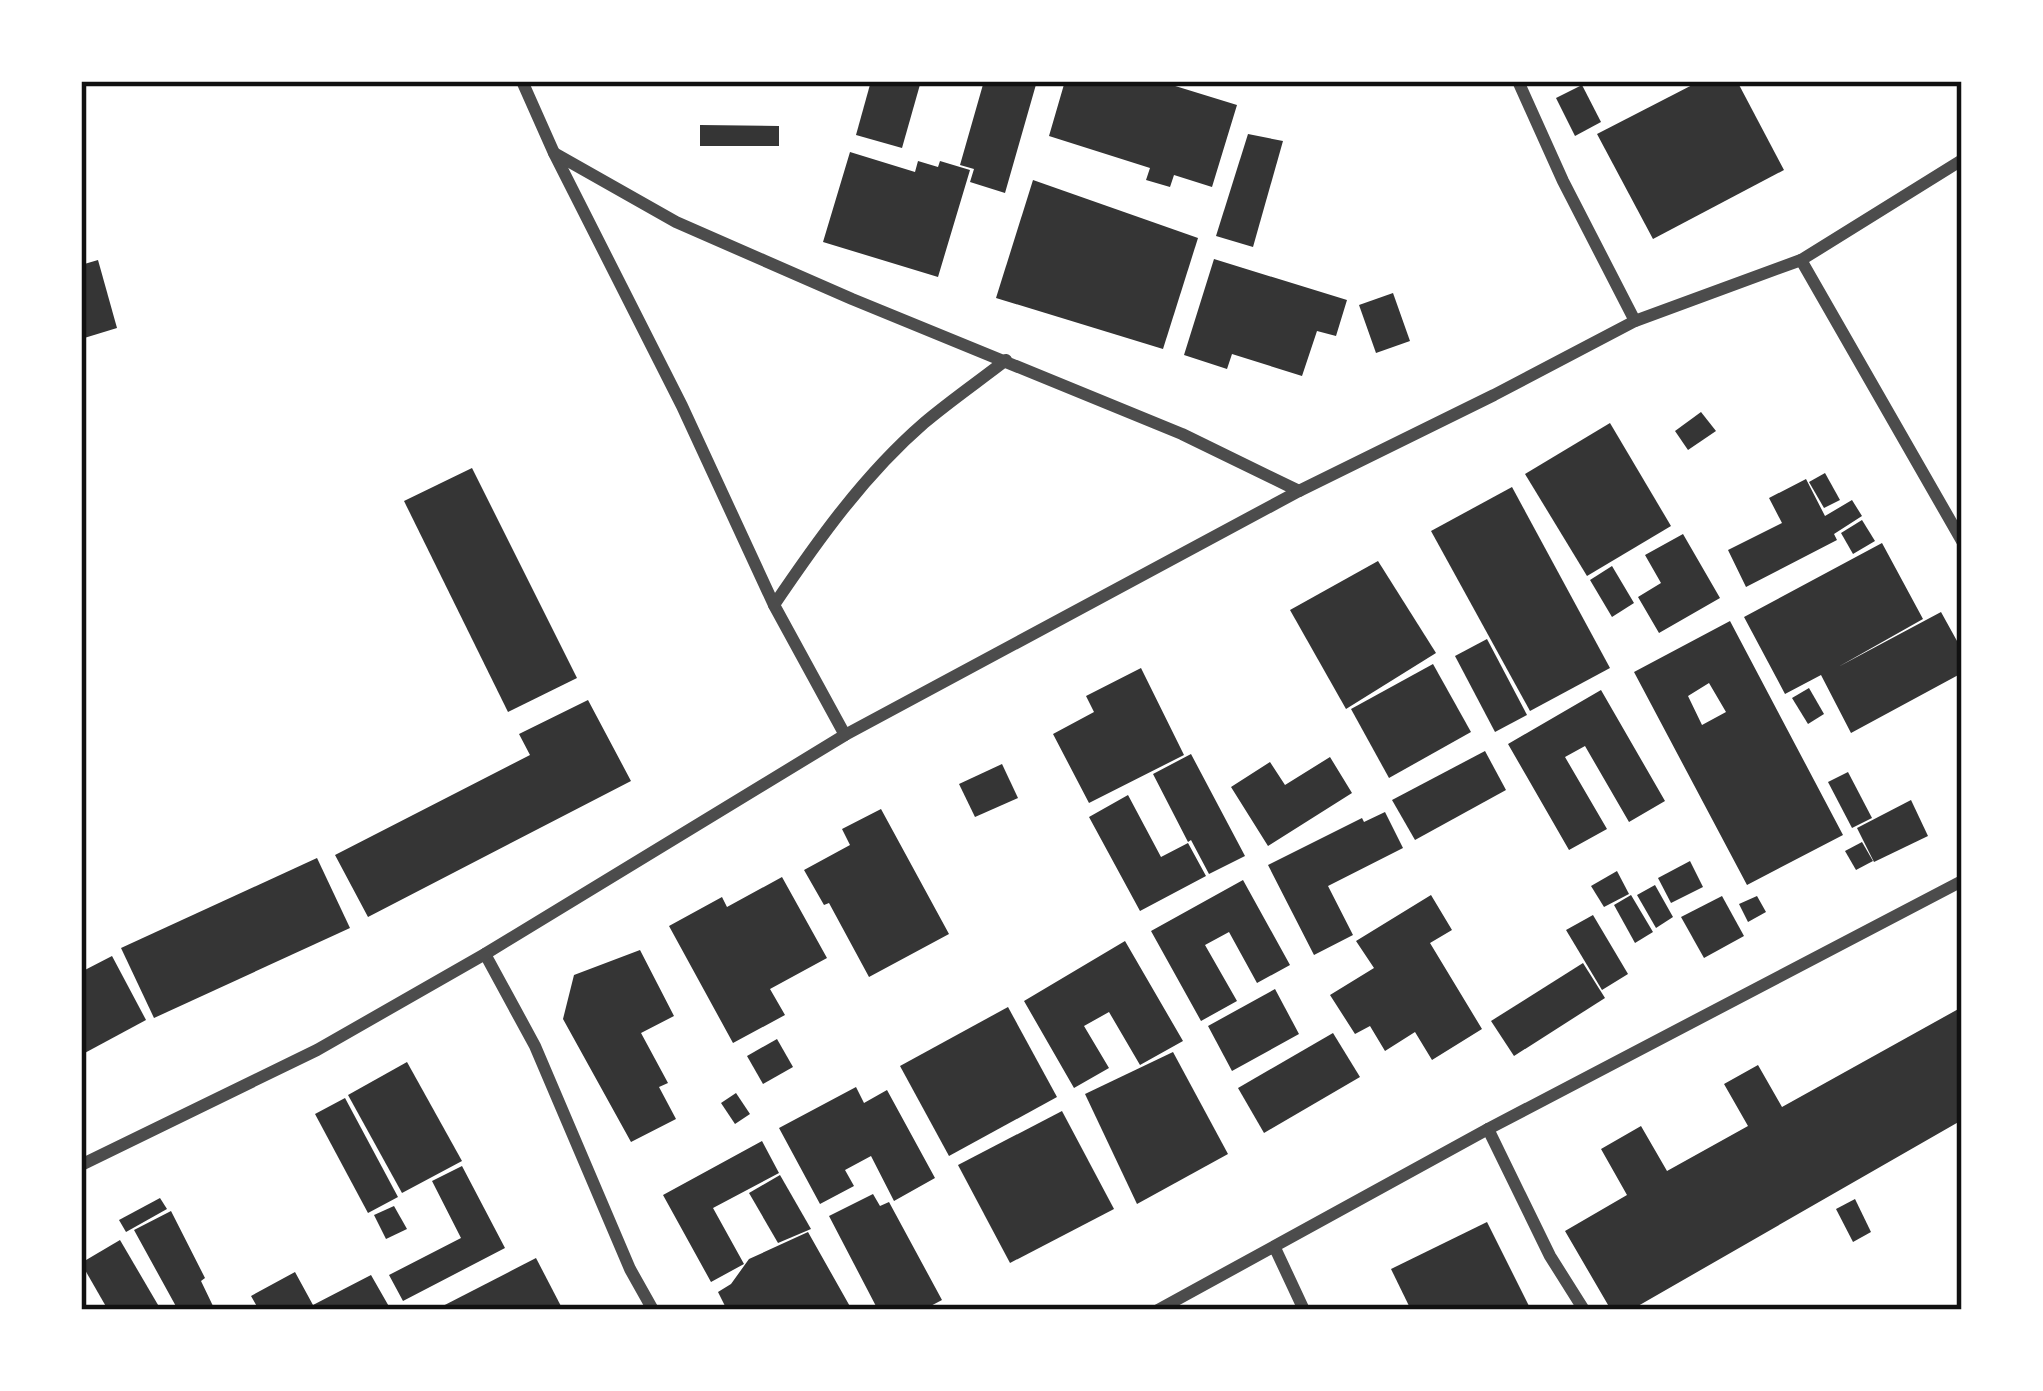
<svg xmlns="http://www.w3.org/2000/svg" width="2043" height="1391" font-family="'Crimson Pro',serif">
  <rect width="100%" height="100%" fill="#fff"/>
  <g fill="#353535" fill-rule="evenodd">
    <polygon points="871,81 921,81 902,148 856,135"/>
    <polygon points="984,81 1037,81 1005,193 970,182 974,169 960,165"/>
    <polygon points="1065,81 1159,81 1237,105 1212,187 1174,175 1170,187 1146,180 1150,168 1049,136"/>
    <polygon points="1700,81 1737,81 1784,170 1653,239 1597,134"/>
    <polygon points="1582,85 1601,122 1575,136 1556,98"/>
    <polygon points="700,125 779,126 779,146 700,146"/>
    <polygon points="1248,134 1283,141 1253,247 1216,236"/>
    <polygon points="850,152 915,172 918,161 938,167 940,161 970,170 938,277 823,242"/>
    <polygon points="1033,180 1198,238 1163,349 996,298"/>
    <polygon points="1214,259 1347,300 1336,336 1317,331 1302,376 1232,354 1227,369 1184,355"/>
    <polygon points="98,260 117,328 81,339 81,265"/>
    <polygon points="1393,293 1410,341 1376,353 1359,305"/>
    <polygon points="1701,412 1716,431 1688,450 1675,431"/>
    <polygon points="1610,423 1671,526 1587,576 1525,474"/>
    <polygon points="472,468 577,678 508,712 404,501"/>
    <polygon points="1825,473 1840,500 1824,508 1809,482"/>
    <polygon points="1806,479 1825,516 1852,500 1862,516 1834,534 1837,540 1746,587 1728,550 1782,523 1769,498"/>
    <polygon points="1512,487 1610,668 1530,711 1431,531"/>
    <polygon points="1862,520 1875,541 1853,554 1841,533"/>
    <polygon points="1683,534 1720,598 1659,633 1638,597 1661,583 1645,555"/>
    <polygon points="1882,543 1923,619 1838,667 1941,612 1962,650 1962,673 1851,733 1821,675 1785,694 1744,617"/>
    <polygon points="1378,561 1436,653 1346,709 1290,610"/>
    <polygon points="1612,566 1634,603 1612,617 1590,580"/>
    <path d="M1730,621L1843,835L1747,885L1634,672ZM1709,683L1726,712L1702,725L1688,696Z"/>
    <polygon points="1487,639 1527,715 1495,732 1455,656"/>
    <polygon points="1433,664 1471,732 1389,778 1351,709"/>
    <polygon points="1141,668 1184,755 1089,803 1053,734 1094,712 1086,696"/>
    <polygon points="1809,688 1824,714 1808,724 1792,698"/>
    <polygon points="1601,690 1665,801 1629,822 1585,746 1565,757 1607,829 1569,850 1508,744"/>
    <polygon points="588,700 631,781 368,917 335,855 530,755 519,734"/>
    <polygon points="1485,751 1506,790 1415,840 1392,800"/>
    <polygon points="1191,754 1245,856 1209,874 1191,840 1188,842 1153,774"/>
    <polygon points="1330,757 1352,793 1268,846 1231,787 1270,762 1285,785"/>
    <polygon points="1002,764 1018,798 975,817 959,784"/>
    <polygon points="1848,772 1872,818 1852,828 1828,782"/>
    <polygon points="1128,795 1161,857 1188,843 1206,876 1140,911 1089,817"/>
    <polygon points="1911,800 1928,836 1874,862 1857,828"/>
    <polygon points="881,809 949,934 869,977 829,903 824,905 804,870 850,845 842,829"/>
    <polygon points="1385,812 1403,848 1328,886 1353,935 1314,955 1268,865 1362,818 1364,822"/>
    <polygon points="1862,842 1873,861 1856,870 1845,851"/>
    <polygon points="317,858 350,928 154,1018 121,948"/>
    <polygon points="1690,861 1703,887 1671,903 1658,878"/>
    <polygon points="1617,871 1629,894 1604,907 1591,886"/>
    <polygon points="782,877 827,958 770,989 785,1015 733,1043 669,926 722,897 727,907"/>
    <polygon points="1243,880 1290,965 1257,983 1229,932 1205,945 1237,1001 1201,1021 1151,931"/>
    <polygon points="1655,885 1673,917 1656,928 1637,895"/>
    <polygon points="1431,895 1452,930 1430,943 1482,1029 1432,1060 1415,1032 1385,1051 1370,1026 1355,1034 1330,995 1374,968 1356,941"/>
    <polygon points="1631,895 1653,932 1635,943 1614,905"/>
    <polygon points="1722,896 1744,936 1704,958 1681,917"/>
    <polygon points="1757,896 1766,912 1748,922 1739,904"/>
    <polygon points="1593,915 1628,974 1602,990 1566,930"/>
    <polygon points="1125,941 1183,1041 1140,1065 1109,1012 1084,1026 1109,1068 1074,1088 1024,1001"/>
    <polygon points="640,950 674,1016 641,1033 668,1083 659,1087 676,1119 631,1142 563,1019 574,975"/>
    <polygon points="112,956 146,1020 81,1055 81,972"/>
    <polygon points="1583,963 1605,998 1514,1056 1491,1021"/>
    <polygon points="1275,989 1299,1034 1232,1071 1208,1026"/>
    <polygon points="1008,1007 1057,1097 949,1156 900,1066"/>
    <polygon points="1962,1007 1962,1120 1631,1310 1611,1310 1565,1231 1627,1195 1601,1149 1641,1126 1667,1171 1748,1126 1724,1084 1758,1065 1782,1107"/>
    <polygon points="1333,1033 1360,1077 1264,1133 1238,1088"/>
    <polygon points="777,1039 793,1067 763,1084 747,1056"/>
    <polygon points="1173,1052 1228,1154 1137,1204 1085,1094"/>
    <polygon points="407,1062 462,1161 402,1193 348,1095"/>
    <polygon points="856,1087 864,1103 887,1090 935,1178 894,1201 871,1156 845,1170 854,1186 820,1204 779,1128"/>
    <polygon points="736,1093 750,1114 735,1124 721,1103"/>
    <polygon points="345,1098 398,1197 368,1213 315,1114"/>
    <polygon points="1062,1111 1114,1209 1010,1263 958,1165"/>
    <polygon points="762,1141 779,1173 713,1208 744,1264 711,1282 663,1195"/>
    <polygon points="462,1166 505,1248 403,1301 389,1275 461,1238 432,1181"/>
    <polygon points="780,1175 811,1229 778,1243 749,1193"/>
    <polygon points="873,1194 880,1206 889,1202 942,1300 923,1310 878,1310 829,1216"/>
    <polygon points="160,1198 167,1209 126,1232 119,1220"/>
    <polygon points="1855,1199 1871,1232 1853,1242 1836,1209"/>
    <polygon points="394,1206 407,1229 386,1239 374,1215"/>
    <polygon points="171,1211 205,1278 201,1281 213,1306 206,1310 178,1310 134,1230"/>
    <polygon points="1487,1222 1531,1310 1411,1310 1391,1269"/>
    <polygon points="808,1232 852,1310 727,1310 718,1292 731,1284 749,1259"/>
    <polygon points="120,1240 161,1310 108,1310 81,1263"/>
    <polygon points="536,1258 563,1310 435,1310"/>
    <polygon points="295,1272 313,1305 371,1275 391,1310 259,1310 251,1296"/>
  </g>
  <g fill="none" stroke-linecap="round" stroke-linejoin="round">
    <g stroke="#4c4c4c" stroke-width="12">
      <polyline points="522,81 554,153 682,406 774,605 845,735"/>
      <polyline points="1518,81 1563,181 1635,321"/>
      <polyline points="554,153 676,222 852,299 1182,434 1299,491"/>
      <polyline points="1801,260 1962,541"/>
      <path d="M774,605C818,540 864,475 924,423C950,401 979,381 1006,360"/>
      <polyline points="485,954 535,1046 630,1269 653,1310"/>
      <polyline points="1488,1129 1550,1256 1584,1310"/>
      <polyline points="81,1165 317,1050 485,954 845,735 1299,491 1494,395 1635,321 1801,260 1962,160"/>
      <polyline points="1275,1248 1304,1310"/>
      <polyline points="1158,1310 1488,1129 1962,881"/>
    </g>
  </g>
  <rect width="2043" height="1391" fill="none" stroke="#ffffff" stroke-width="168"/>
  <rect x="84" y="84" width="1875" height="1223" fill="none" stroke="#111" stroke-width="4.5"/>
</svg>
